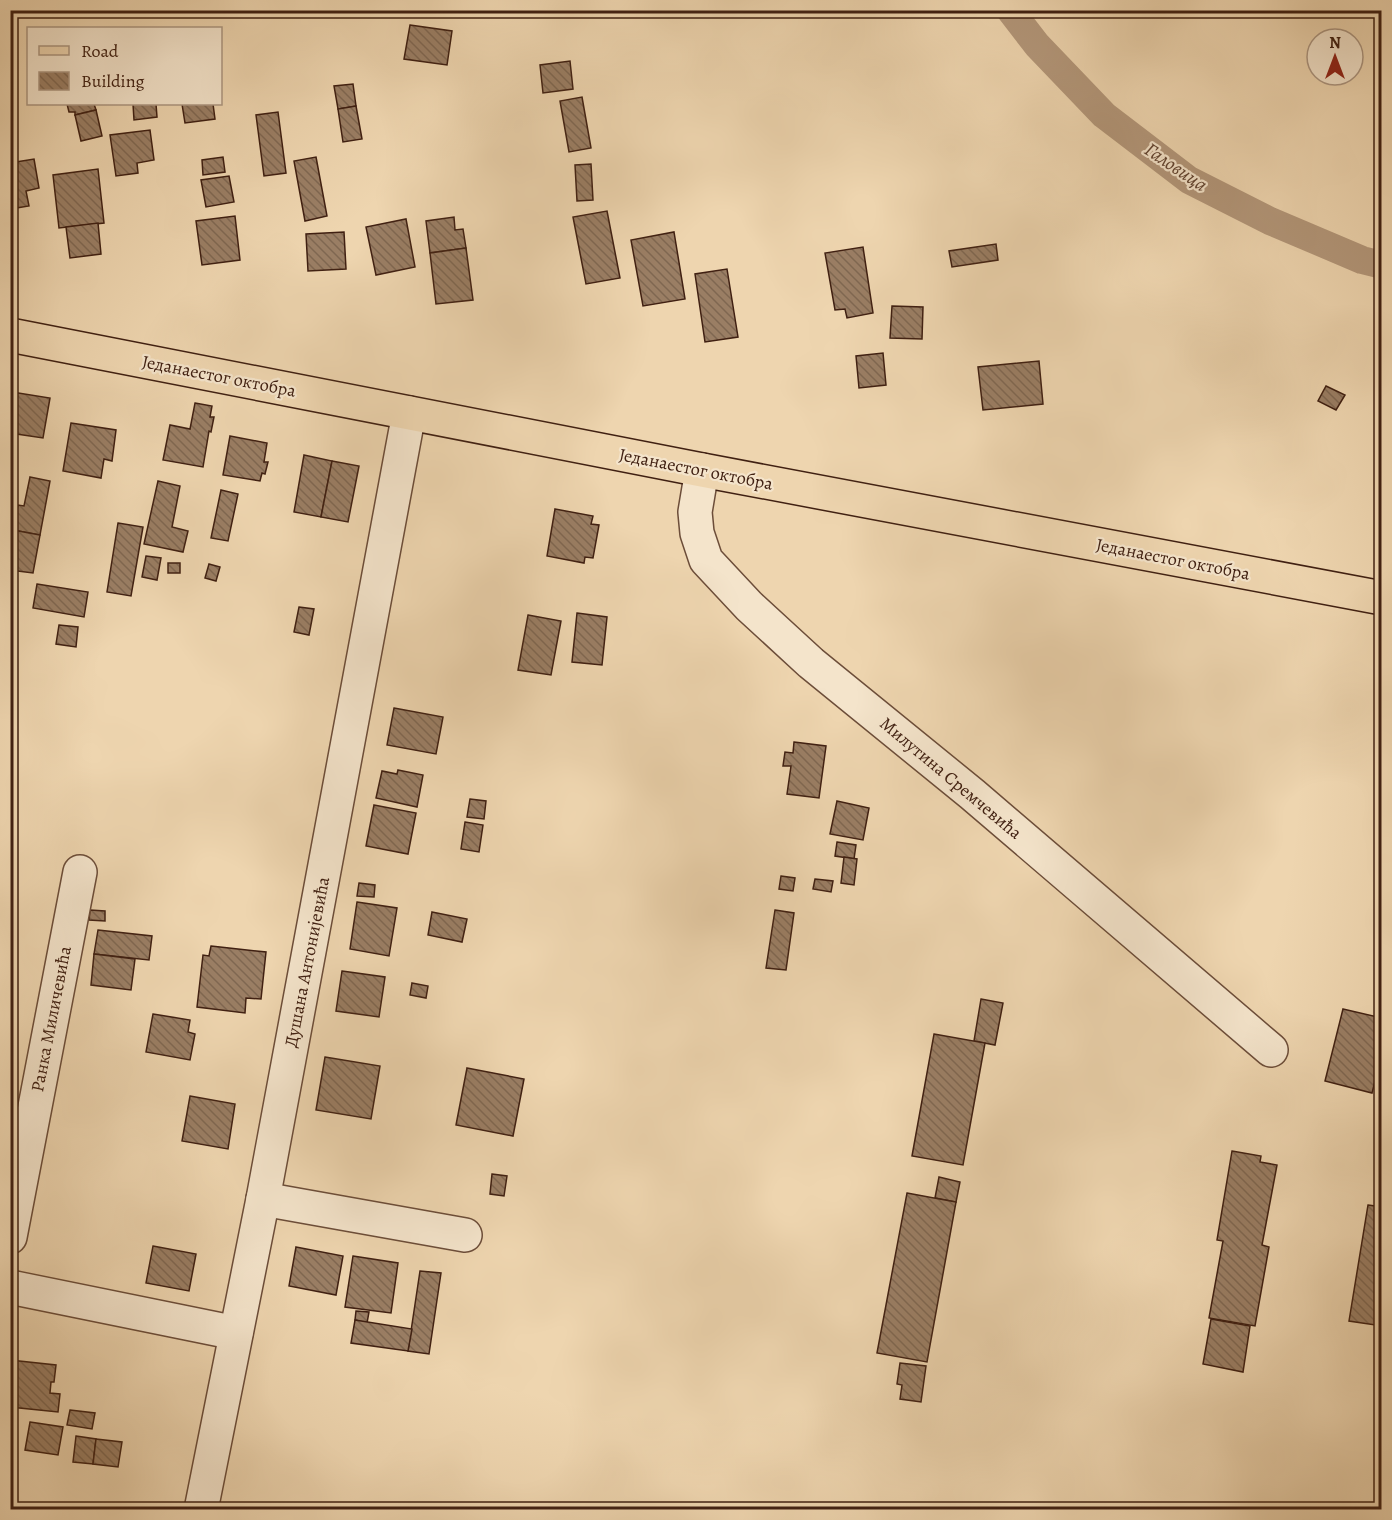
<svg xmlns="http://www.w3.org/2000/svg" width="1392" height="1520" font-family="Alegreya,serif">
  <defs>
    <pattern id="building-back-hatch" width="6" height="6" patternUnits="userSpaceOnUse" patternTransform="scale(1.5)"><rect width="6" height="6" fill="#9a7e64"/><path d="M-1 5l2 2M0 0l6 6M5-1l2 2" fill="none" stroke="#7f6751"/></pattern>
  </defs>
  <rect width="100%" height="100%" fill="#eed5af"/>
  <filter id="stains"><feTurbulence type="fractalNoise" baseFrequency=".00333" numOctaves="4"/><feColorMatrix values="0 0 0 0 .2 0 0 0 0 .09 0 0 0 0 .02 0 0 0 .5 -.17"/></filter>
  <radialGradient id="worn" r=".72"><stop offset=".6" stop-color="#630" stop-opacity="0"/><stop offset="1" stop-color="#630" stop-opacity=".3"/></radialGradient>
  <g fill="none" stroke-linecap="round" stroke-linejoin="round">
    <polyline stroke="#b3977a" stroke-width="28" points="1010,10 1037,45 1104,115 1189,180 1270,221 1362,260 1382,265"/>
  </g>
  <g fill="url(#building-back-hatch)" stroke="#402012" stroke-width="1.5">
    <polygon points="410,25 452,31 447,65 404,59"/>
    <polygon points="570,61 573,89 543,93 540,65"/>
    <polygon points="353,84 356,106 338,109 334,86"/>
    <polygon points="582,97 591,148 569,152 560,101"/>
    <polygon points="67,104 94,104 96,110 75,115 75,112 69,112"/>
    <polygon points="133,104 156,104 157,117 134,120"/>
    <polygon points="182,104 213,104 215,119 185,123"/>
    <polygon points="356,106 362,139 343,142 338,109"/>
    <polygon points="96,110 102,136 81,141 75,115"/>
    <polygon points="278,112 286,173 264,176 256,115"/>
    <polygon points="150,130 154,160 137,163 138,173 116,176 110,135"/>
    <polygon points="223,157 225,172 203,175 202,160"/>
    <polygon points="316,157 327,216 305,221 294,161"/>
    <polygon points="34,159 39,188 26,191 29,206 10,209 10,163"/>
    <polygon points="591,164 593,200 577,201 575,165"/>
    <polygon points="98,169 104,223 59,228 53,175"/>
    <polygon points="229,176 234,202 206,207 201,180"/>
    <polygon points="607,211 620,278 586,284 573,217"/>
    <polygon points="235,216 240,260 202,265 196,221"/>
    <polygon points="454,217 455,230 463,229 466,248 430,253 426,221"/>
    <polygon points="406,219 415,267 376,275 366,227"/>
    <polygon points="98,223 101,254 70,258 66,227"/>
    <polygon points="344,232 346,269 308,271 306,234"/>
    <polygon points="674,232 685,299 643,306 631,240"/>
    <polygon points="996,244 998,260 952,267 949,251"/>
    <polygon points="863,247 873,313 847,318 845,309 835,310 825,253"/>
    <polygon points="466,248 473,300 436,304 430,253"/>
    <polygon points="727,269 738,337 705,342 695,274"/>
    <polygon points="892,306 923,307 922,339 890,338"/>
    <polygon points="883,353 886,385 859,388 856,356"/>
    <polygon points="1039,361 1043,404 983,410 978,367"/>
    <polygon points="1326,386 1345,395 1336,410 1318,401"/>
    <polygon points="12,392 50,398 43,438 10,433 10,405"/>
    <polygon points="195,403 212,406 210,417 214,417 211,432 209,431 203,467 163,460 170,425 190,429"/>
    <polygon points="71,423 116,430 112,461 104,459 101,478 63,471"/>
    <polygon points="230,436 267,443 264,462 268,462 265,474 262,473 260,481 223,475"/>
    <polygon points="304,455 332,461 321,517 294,512"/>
    <polygon points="332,461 359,466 348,522 321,517"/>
    <polygon points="30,477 50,481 40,535 13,530 18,505 24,506"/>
    <polygon points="158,481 180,486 172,527 188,531 183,552 144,544"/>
    <polygon points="221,490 238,494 228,541 211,538"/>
    <polygon points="555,509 593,516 591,524 599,525 593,558 585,557 584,563 547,556"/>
    <polygon points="118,523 143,527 131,596 107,592"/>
    <polygon points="13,530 40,535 33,573 10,570 10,544"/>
    <polygon points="146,556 161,558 157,580 142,577"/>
    <rect x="168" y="563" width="12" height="10"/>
    <polygon points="209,564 220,567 216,581 205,578"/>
    <polygon points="37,584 88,592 84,617 33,608"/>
    <polygon points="299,607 314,609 309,635 294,632"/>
    <polygon points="577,613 607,617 602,665 572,662"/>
    <polygon points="528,615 561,621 551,675 518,670"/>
    <polygon points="59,625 78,627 76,647 56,644"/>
    <polygon points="394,708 443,717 436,754 387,745"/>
    <polygon points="794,742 826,746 819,798 787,794 791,766 783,766 785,752 793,753"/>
    <polygon points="398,770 423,775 417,807 376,798 382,771 397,774"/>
    <polygon points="470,799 486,801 484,819 467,817"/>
    <polygon points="837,801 869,808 863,840 830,834"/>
    <polygon points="374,805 416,813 408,854 366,846"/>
    <polygon points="465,822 483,825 479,852 461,849"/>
    <polygon points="837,842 856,845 854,859 835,856"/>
    <polygon points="844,857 857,859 854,885 841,883"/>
    <polygon points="781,876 795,878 793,891 779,889"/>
    <polygon points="815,879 833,881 831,892 813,889"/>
    <polygon points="359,883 375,885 374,897 357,896"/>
    <polygon points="357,902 397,908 389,956 350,949"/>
    <polygon points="90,910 105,911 105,921 89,920"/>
    <polygon points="775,910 794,913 786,970 766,968"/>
    <polygon points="432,912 467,919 462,942 428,935"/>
    <polygon points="98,930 152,936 149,960 94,954"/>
    <polygon points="211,946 266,952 261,999 246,998 245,1013 197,1007 203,955 209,956"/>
    <polygon points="94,954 135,959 131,990 91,985"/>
    <polygon points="342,971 385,977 379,1017 336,1011"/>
    <polygon points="412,983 428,986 426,998 410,995"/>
    <polygon points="981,999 1003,1003 995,1045 974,1041"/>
    <polygon points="1343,1009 1382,1018 1382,1054 1372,1093 1325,1081"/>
    <polygon points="153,1014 190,1020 188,1032 195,1034 190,1060 146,1052"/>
    <polygon points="934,1034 985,1043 963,1165 912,1156"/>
    <polygon points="325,1057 380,1066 371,1119 316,1110"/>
    <polygon points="467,1068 524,1079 513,1136 456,1125"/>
    <polygon points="190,1096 235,1104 228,1149 182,1141"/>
    <polygon points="1232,1151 1261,1156 1260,1162 1277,1165 1262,1245 1269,1247 1255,1326 1209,1318 1223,1241 1217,1240"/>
    <polygon points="492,1174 507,1176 504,1196 490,1194"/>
    <polygon points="939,1177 960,1182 956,1202 935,1198"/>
    <polygon points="907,1193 956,1202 927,1362 877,1353"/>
    <polygon points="1368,1205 1382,1207 1382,1326 1349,1321"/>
    <polygon points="153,1246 196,1254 189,1291 146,1283"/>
    <polygon points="296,1247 343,1256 336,1295 289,1286"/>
    <polygon points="353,1256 398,1263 391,1313 345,1307"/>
    <polygon points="420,1271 441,1273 429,1354 408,1351"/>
    <polygon points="356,1311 369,1312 367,1323 355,1320"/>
    <polygon points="1211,1319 1250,1326 1243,1372 1203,1364"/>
    <polygon points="355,1320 412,1329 408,1351 351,1343"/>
    <polygon points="10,1360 56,1365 54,1382 51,1382 50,1393 60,1394 58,1412 10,1407"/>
    <polygon points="900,1363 926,1366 921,1402 900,1399 902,1385 897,1384"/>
    <polygon points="70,1410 95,1413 92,1429 67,1425"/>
    <polygon points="30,1422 63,1427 58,1455 25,1450"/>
    <polygon points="76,1436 96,1439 93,1464 73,1462"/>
    <polygon points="96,1439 122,1442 118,1467 93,1464"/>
    <polygon points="107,1503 139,1510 106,1510"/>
  </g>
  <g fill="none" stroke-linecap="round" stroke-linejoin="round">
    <defs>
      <g id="minor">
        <polyline points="702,470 695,512 697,533 706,560 749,606 811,663 972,794 1271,1050"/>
        <polyline points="263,1199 465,1235"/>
        <polyline points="10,1237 80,872"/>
        <polyline points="10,1287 236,1333"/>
        <polyline points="201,1510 263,1199 409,413"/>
      </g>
      <polyline id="major" points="10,335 702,470 1382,598"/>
    </defs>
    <use href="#minor" stroke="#6c4d39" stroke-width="36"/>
    <use href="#major" stroke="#402012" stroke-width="36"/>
    <use href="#minor" stroke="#f4e4cb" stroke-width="33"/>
    <use href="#major" stroke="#eed5af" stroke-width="33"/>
  </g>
  <g text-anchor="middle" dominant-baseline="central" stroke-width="4.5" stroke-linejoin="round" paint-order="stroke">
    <g font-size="18" fill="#402012" stroke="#f4e4cb">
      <text transform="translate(219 376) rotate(11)">Једанаестог октобра</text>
      <text transform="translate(696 469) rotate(11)">Једанаестог октобра</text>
      <text transform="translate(1173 559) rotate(11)">Једанаестог октобра</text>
      <text transform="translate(951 778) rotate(40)">Милутина Сремчевића</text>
      <text transform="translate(307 962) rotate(-79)">Душана Антонијевића</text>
      <text transform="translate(51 1019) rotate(-79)">Ранка Миличевића</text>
    </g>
    <g font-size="20" font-style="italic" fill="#624431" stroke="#f4e4cb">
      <text transform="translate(1176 167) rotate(34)">Галовица</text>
    </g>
  </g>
  <rect width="1392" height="1520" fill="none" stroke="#eed5af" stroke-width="36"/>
  <rect x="12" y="12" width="1368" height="1496" fill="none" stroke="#402012" stroke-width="3"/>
  <rect x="18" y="18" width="1356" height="1484" fill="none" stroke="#402012" stroke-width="1.5"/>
  <rect x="27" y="27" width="195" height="78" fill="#f4e4cb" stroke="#ac9681" stroke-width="1.5"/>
  <rect x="39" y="46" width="30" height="9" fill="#eed5af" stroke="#ac9681" stroke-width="1.5"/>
  <text x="81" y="57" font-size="18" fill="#402012">Road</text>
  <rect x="39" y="72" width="30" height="18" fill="url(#building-back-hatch)" stroke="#ac9681" stroke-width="1.5"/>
  <text x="81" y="87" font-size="18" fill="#402012">Building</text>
  <g transform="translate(1335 57)"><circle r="28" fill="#f4e4cb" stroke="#ac9681" stroke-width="1.5"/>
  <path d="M0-4.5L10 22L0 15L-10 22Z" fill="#8f2418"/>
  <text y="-9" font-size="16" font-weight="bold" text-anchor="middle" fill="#402012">N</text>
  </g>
  <rect width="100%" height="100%" filter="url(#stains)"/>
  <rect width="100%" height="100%" fill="url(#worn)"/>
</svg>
